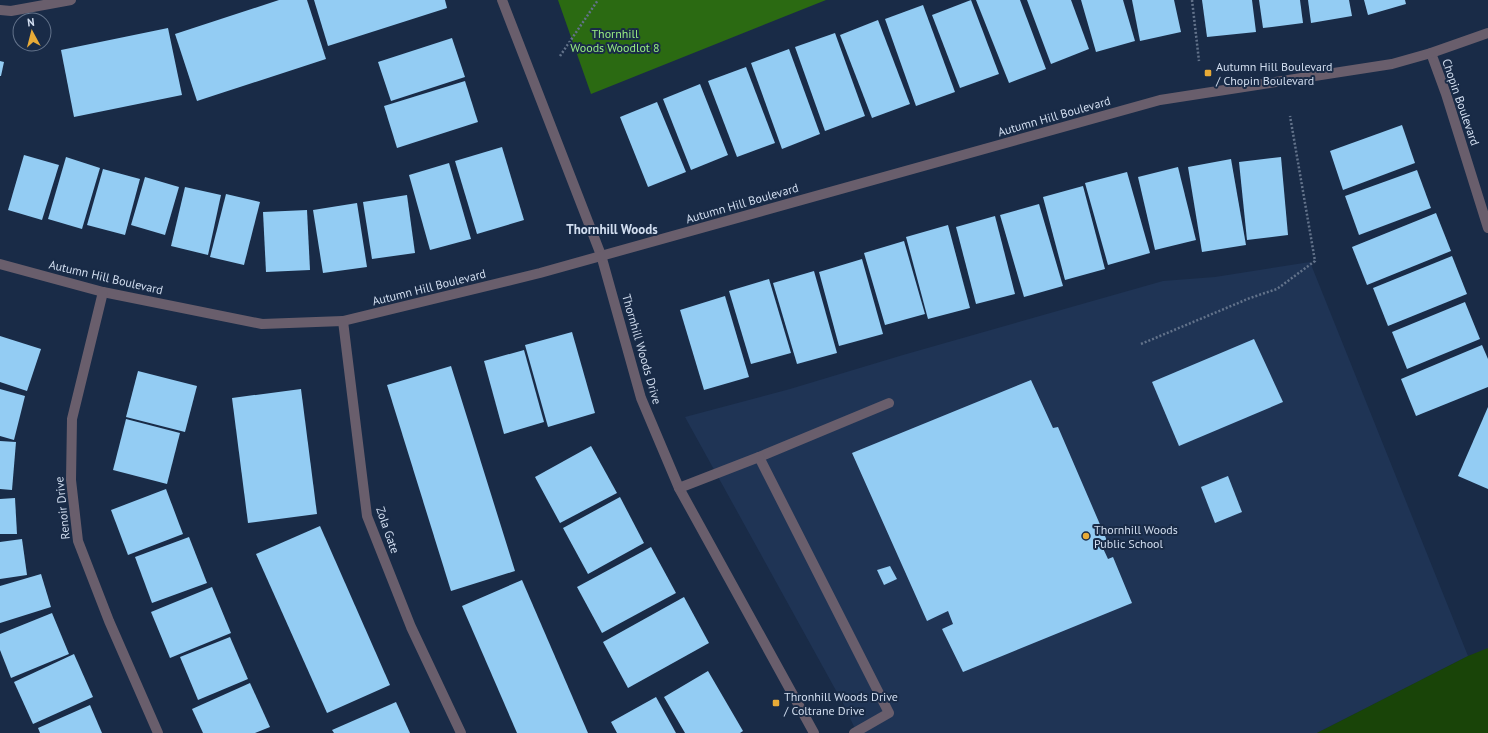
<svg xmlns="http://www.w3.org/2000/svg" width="1488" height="733" font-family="'PT Sans',sans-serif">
  <rect width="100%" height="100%" fill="#192b47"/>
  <polygon fill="#1f3455" points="1310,262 1468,656 1317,733 857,733 844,705 685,417 790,389 903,355 1163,281 1215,277"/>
  <polygon fill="#194408" points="1488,648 1488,733 1317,733 1468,656"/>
  <polygon fill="#2b6a12" points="558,0 826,0 591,94"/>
  <g fill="#93ccf3">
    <polygon points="279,0 307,0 326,59 197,101 175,34"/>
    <polygon points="314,0 445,0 447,8 328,46"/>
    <polygon points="971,0 999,74 960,88 932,15"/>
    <polygon points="976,0 1020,0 1046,69 1009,83"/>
    <polygon points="1027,0 1071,0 1089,49 1051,64"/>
    <polygon points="1081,0 1123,0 1135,41 1096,52"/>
    <polygon points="1132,0 1174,0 1181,32 1140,41"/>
    <polygon points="1202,0 1252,0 1256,32 1207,37"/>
    <polygon points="1259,0 1300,0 1303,23 1263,28"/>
    <polygon points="1308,0 1349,0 1352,16 1311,23"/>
    <polygon points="1364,0 1405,0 1406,4 1368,15"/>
    <polygon points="923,5 955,92 916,106 885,19"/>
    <polygon points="878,20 910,104 872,118 840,35"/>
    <polygon points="168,28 182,95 74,117 61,50"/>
    <polygon points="835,33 865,116 825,131 795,47"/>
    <polygon points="452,38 465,77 391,101 378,62"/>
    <polygon points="789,49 820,134 782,149 751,63"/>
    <polygon points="0,61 4,62 1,76 0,76"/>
    <polygon points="746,67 775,143 737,157 708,81"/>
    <polygon points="465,81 478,122 397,148 384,106"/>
    <polygon points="700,84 728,155 691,170 663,99"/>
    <polygon points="657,102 686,172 648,187 620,117"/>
    <polygon points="1402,125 1415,163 1343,190 1330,151"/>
    <polygon points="502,147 524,220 477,234 455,161"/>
    <polygon points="24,155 59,165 42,220 8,210"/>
    <polygon points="66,157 100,168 82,229 48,219"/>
    <polygon points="1281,157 1288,235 1247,240 1239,162"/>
    <polygon points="1231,159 1246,245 1202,252 1188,167"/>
    <polygon points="449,163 471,239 430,250 409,175"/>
    <polygon points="1178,167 1196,240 1155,250 1138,177"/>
    <polygon points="103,169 140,179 125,235 87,225"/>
    <polygon points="1417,170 1431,208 1359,235 1345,196"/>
    <polygon points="1127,172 1150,253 1108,265 1085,183"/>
    <polygon points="145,177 179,187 165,235 131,225"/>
    <polygon points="1083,186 1105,269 1065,280 1043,197"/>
    <polygon points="185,187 221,195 208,255 171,246"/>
    <polygon points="226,194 260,202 244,265 210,257"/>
    <polygon points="407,195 415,253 372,259 363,202"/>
    <polygon points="357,203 367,267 323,273 313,210"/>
    <polygon points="1039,204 1063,286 1024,297 1000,215"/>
    <polygon points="307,210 310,270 266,272 263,212"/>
    <polygon points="1436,213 1451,251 1367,285 1352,247"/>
    <polygon points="995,216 1015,294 976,304 956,227"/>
    <polygon points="948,225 970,308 928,319 906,237"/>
    <polygon points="904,241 925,314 885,325 864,253"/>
    <polygon points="1452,256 1467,294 1388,326 1373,288"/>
    <polygon points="862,259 883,334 839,346 819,272"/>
    <polygon points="814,271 837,353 797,364 773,283"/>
    <polygon points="769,279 791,353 751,364 729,291"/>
    <polygon points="725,296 749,377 704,390 680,310"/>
    <polygon points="1465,302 1480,339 1407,369 1392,332"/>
    <polygon points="572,332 595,413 548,427 525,345"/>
    <polygon points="0,336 41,349 27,391 0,382"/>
    <polygon points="1254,339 1283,402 1179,446 1152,382"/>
    <polygon points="1482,345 1488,359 1488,387 1416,416 1401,379"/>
    <polygon points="524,350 544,422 504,434 484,361"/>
    <polygon points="451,366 515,571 451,591 387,385"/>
    <polygon points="138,371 197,386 185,432 126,417"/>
    <polygon points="1031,380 1053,428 1058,427 1108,543 1102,546 1108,559 1113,557 1132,603 963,672 942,629 953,624 948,611 927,621 852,453"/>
    <polygon points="0,389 25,396 14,440 0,436"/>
    <polygon points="301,389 317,514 248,523 232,398"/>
    <polygon points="1488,407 1488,489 1458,476"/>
    <polygon points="126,419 180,433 167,484 113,470"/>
    <polygon points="0,441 16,442 12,490 0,489"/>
    <polygon points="591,446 617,493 560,523 535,477"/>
    <polygon points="1228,476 1242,512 1215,523 1201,487"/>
    <polygon points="166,489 183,534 128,555 111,510"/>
    <polygon points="620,497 644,543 588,574 563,528"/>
    <polygon points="15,498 17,534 0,534 0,499"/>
    <polygon points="320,526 390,685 327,713 256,554"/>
    <polygon points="189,537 207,583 152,603 135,557"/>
    <polygon points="22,539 27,575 0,579 0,542"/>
    <polygon points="651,547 676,593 602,633 577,587"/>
    <polygon points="890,566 897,579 884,585 877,570"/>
    <polygon points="41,574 51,607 0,623 0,586"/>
    <polygon points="522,580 588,733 517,733 462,606"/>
    <polygon points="212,587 231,633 170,658 151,612"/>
    <polygon points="684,597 709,643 628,688 603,642"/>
    <polygon points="52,613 69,654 11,678 0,650 0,634"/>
    <polygon points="230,637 248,679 198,700 180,657"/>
    <polygon points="74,654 93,697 33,724 14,682"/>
    <polygon points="708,671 743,731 740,733 685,733 664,697"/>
    <polygon points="250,683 270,727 255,733 203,733 192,709"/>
    <polygon points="656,697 676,733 617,733 611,722"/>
    <polygon points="396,702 410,733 334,733 332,730"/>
    <polygon points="90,705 102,733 40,733 38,728"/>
  </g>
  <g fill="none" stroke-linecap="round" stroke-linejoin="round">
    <g stroke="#63738b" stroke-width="2.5" stroke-dasharray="2 2" stroke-linecap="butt">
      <polyline points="1192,0 1199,61"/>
      <polyline points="560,56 598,0"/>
      <polyline points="1141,344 1250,298 1277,289 1315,261 1290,116"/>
    </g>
    <g stroke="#695e6c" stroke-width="10">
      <polyline points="502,0 601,255 641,398 679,488 814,733"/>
      <polyline points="0,10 11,11 71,0"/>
      <polyline points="1431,53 1446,94 1488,228"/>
      <polyline points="0,264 103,292 262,324 343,321 540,273 1160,100 1392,64 1431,53 1488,33"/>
      <polyline points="103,292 72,419 71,480 78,541 109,621 158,733"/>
      <polyline points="343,321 367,516 411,627 461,733"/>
      <polyline points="759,457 889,403"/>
      <polyline points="679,488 759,457 889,713 854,733"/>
    </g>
  </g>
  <g fill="#e8ab37" stroke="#192b47" stroke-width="1.5">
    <rect x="1204" y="69" width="8" height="8" rx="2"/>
    <circle cx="1086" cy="536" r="4"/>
    <rect x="772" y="699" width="8" height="8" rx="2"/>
  </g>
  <g text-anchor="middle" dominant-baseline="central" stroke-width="4" stroke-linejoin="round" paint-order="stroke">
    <g font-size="12" fill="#98ec80" stroke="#192b47">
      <text x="615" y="33">Thornhill<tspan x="615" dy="14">Woods Woodlot 8</tspan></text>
    </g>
    <g font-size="12" fill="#d2def0" stroke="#192b47" text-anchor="start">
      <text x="1216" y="66">Autumn Hill Boulevard<tspan x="1216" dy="14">/ Chopin Boulevard</tspan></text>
      <text x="1094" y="529">Thornhill Woods<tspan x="1094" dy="14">Public School</tspan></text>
      <text x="784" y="696">Thronhill Woods Drive<tspan x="784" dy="14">/ Coltrane Drive</tspan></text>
    </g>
    <g font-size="12" fill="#d2def0" stroke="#192b47">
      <text transform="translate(1461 102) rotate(71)">Chopin Boulevard</text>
      <text transform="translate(1054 116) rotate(-16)">Autumn Hill Boulevard</text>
      <text transform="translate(742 203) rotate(-16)">Autumn Hill Boulevard</text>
      <text transform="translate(106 277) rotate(13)">Autumn Hill Boulevard</text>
      <text transform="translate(429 287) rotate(-14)">Autumn Hill Boulevard</text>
      <text transform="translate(642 349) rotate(74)">Thornhill Woods Drive</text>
      <text transform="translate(62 508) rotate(-96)">Renoir Drive</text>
      <text transform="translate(388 530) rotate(71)">Zola Gate</text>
    </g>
    <g font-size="13" font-weight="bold" fill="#d2def0" stroke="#192b47">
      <text x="612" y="229">Thornhill Woods</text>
    </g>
  </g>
  <g transform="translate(32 32) rotate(353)"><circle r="19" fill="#192b47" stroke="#63738b"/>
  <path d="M0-3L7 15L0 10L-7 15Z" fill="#e8ab37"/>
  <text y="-6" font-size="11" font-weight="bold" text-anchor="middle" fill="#d2def0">N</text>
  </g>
</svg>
